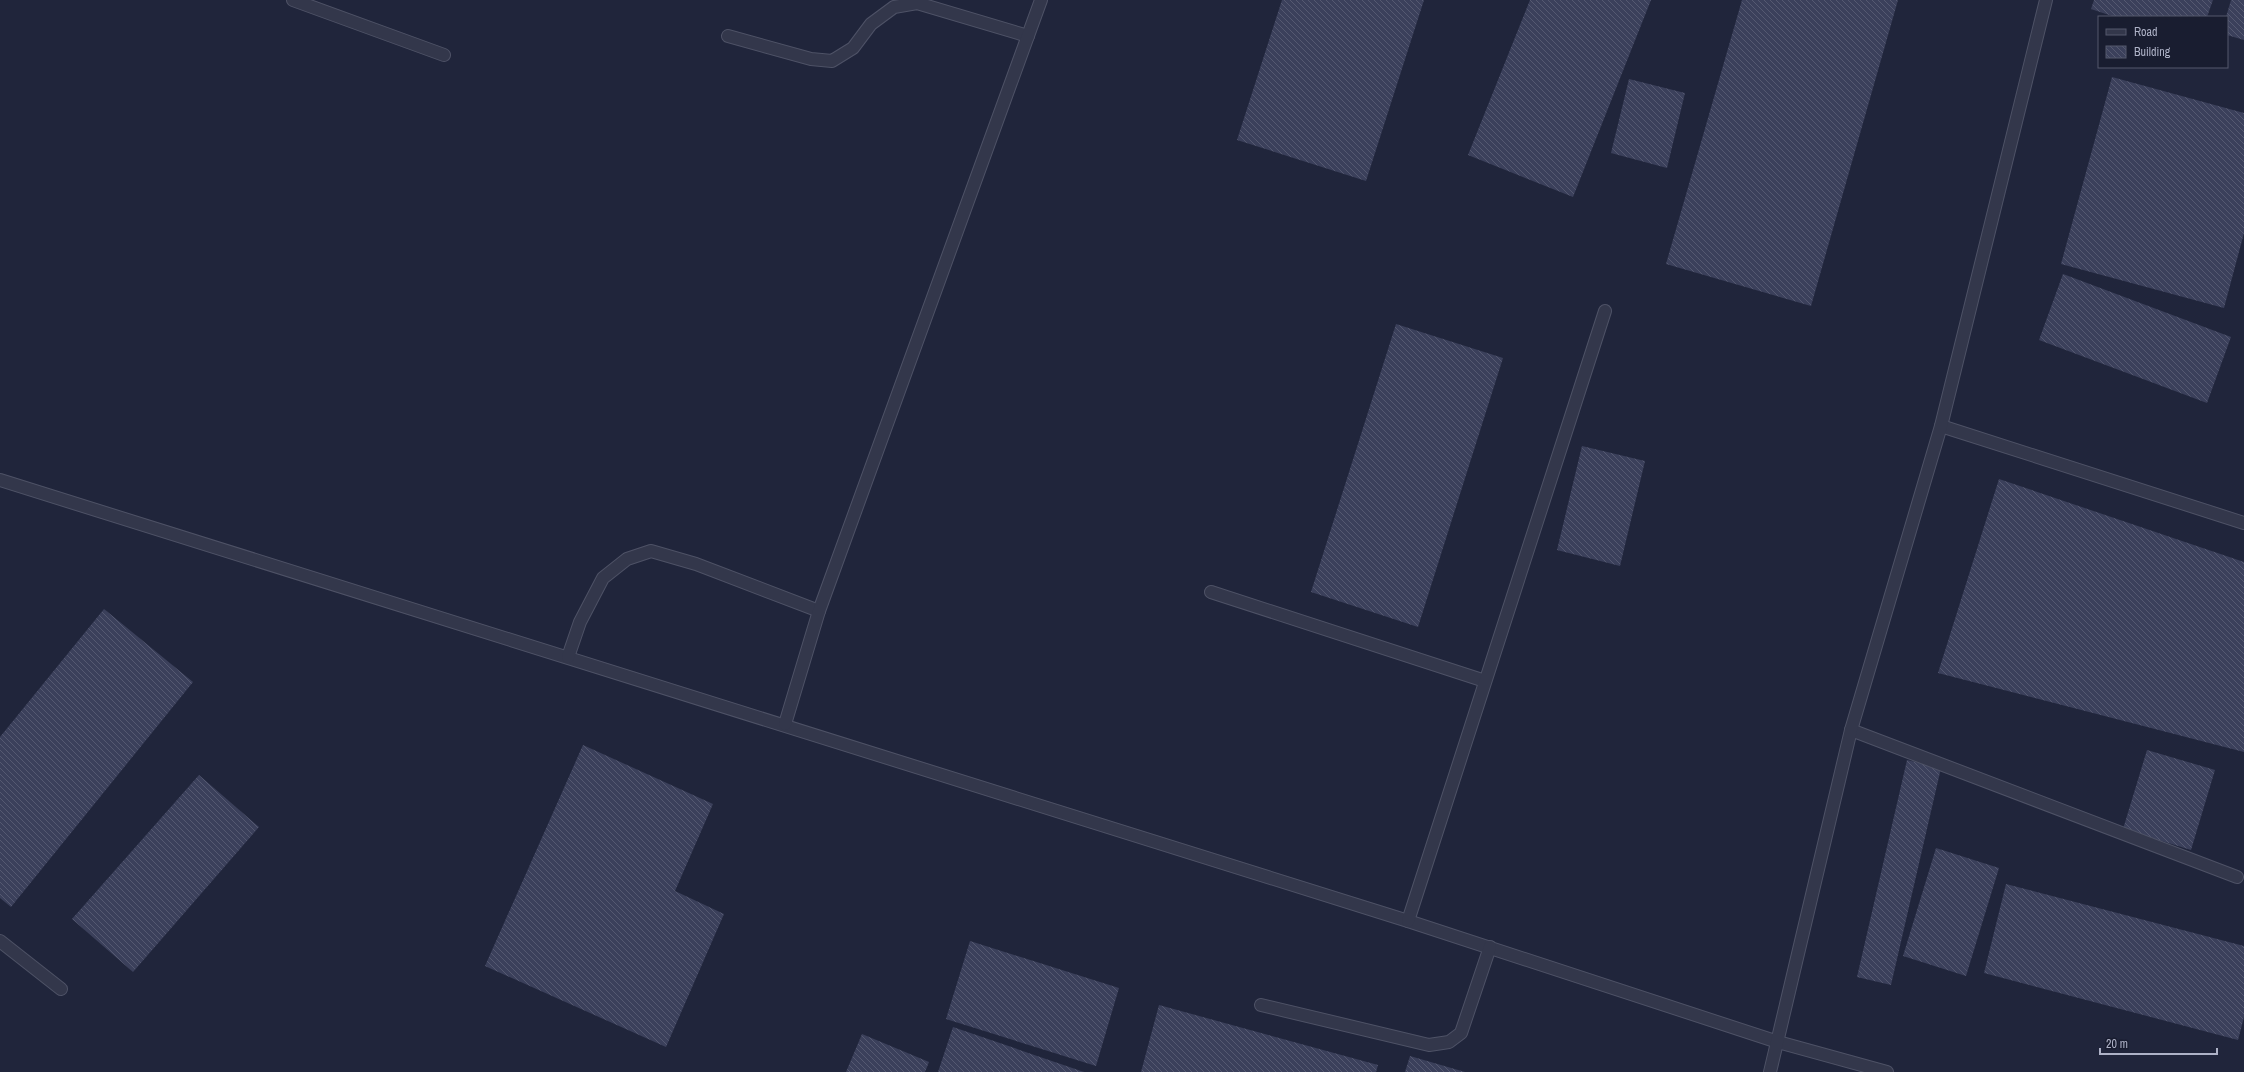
<svg xmlns="http://www.w3.org/2000/svg" width="2244" height="1072" font-family="'Archivo Narrow',sans-serif">
  <defs>
    <pattern id="building-back-hatch" width="6" height="6" patternUnits="userSpaceOnUse"><rect width="6" height="6" fill="#3b405b"/><path d="M-1 5l2 2M0 0l6 6M5-1l2 2" fill="none" stroke="#555971"/></pattern>
  </defs>
  <rect width="100%" height="100%" fill="#20253b"/>
  <g fill="url(#building-back-hatch)">
    <polygon points="1282,0 1424,0 1366,181 1237,140"/>
    <polygon points="1530,0 1651,0 1573,197 1468,155"/>
    <polygon points="1742,0 1898,0 1811,306 1666,264"/>
    <polygon points="2094,0 2213,0 2207,17 2115,17 2091,9"/>
    <polygon points="2231,0 2244,0 2244,40 2227,35 2226,17"/>
    <polygon points="2112,77 2244,113 2244,233 2224,308 2061,264"/>
    <polygon points="1629,79 1685,93 1667,168 1611,153"/>
    <polygon points="2063,274 2231,337 2207,403 2039,340"/>
    <polygon points="1396,324 1503,358 1418,627 1311,592"/>
    <polygon points="1582,446 1645,461 1620,566 1557,550"/>
    <polygon points="1999,479 2244,562 2244,752 1938,673"/>
    <polygon points="104,609 193,682 11,907 0,898 0,737"/>
    <polygon points="583,745 713,804 675,891 724,914 666,1047 485,966"/>
    <polygon points="2147,750 2215,770 2191,850 2123,829"/>
    <polygon points="1907,760 1941,768 1891,985 1857,977"/>
    <polygon points="199,775 259,827 133,972 72,919"/>
    <polygon points="1936,848 1999,868 1966,976 1903,956"/>
    <polygon points="2006,884 2244,946 2244,1017 2238,1040 1984,973"/>
    <polygon points="970,941 1119,988 1096,1066 946,1019"/>
    <polygon points="1159,1005 1378,1065 1376,1072 1141,1072"/>
    <polygon points="953,1027 1084,1072 938,1072"/>
    <polygon points="862,1034 929,1062 925,1072 846,1072"/>
    <polygon points="1410,1056 1465,1072 1405,1072"/>
  </g>
  <g fill="none" stroke-linecap="round" stroke-linejoin="round">
    <defs>
      <g id="minor">
        <polyline points="293,0 444,55"/>
        <polyline points="728,36 811,59 832,61 853,48 871,24 894,7 917,3 1028,36"/>
        <polyline points="1941,426 2244,523"/>
        <polyline points="0,480 1408,921 1778,1042 1887,1072"/>
        <polyline points="1211,592 1485,681"/>
        <polyline points="568,657 580,622 603,578 627,559 651,551 696,564 819,611"/>
        <polyline points="785,724 819,611 1041,0"/>
        <polyline points="1851,730 2237,877"/>
        <polyline points="1408,921 1605,311"/>
        <polyline points="0,941 61,989"/>
        <polyline points="1261,1005 1429,1045 1449,1042 1461,1033 1490,947"/>
        <polyline points="1770,1072 1851,730 1941,426 2046,0"/>
      </g>
    </defs>
    <use href="#minor" stroke="#4e5266" stroke-width="14"/>
    <use href="#minor" stroke="#33374b" stroke-width="12"/>
  </g>
  <rect x="2098" y="16" width="130" height="52" fill="#191d30" stroke="#55596c"/>
  <rect x="2106" y="29" width="20" height="6" fill="#33374b" stroke="#55596c"/>
  <text x="2134" y="36" font-size="12" fill="#aeb2c7">Road</text>
  <rect x="2106" y="46" width="20" height="12" fill="url(#building-back-hatch)" stroke="#55596c"/>
  <text x="2134" y="56" font-size="12" fill="#aeb2c7">Building</text>
  <path d="M2100 1048v6h117v-6" fill="none" stroke="#aeb2c7" stroke-width="2"/>
  <text x="2106" y="1048" font-size="12" fill="#aeb2c7" stroke="#191d30" stroke-width="3" paint-order="stroke">20 m</text>
</svg>
